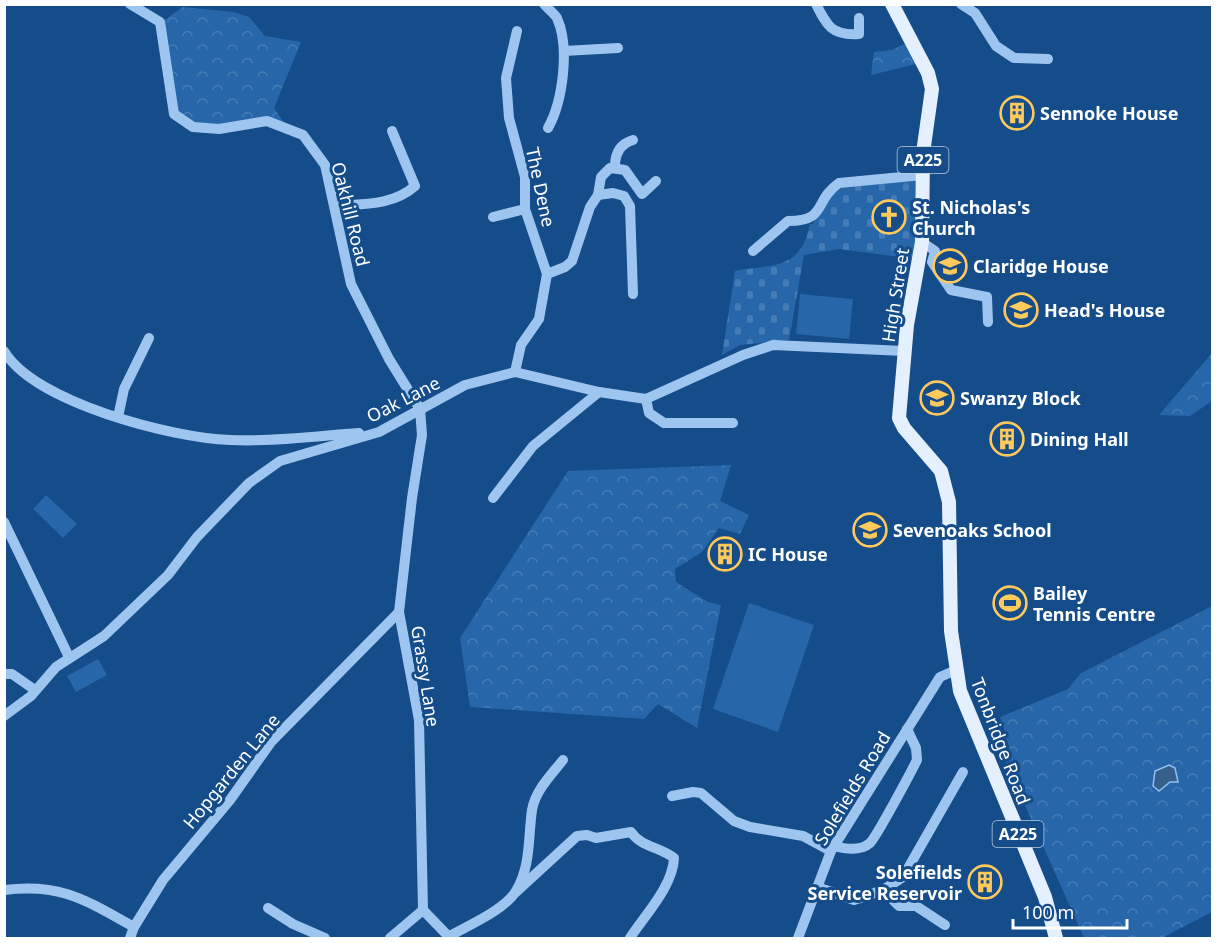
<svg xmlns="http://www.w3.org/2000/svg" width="1217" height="943" font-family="'Noto Sans',sans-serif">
  <defs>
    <pattern id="forest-crowns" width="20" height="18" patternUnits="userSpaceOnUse" patternTransform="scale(1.5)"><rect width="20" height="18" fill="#2766a9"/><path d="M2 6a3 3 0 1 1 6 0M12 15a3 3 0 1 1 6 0" fill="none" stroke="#477db6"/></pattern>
    <pattern id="cemetery-stones" width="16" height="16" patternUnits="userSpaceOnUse" patternTransform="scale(1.5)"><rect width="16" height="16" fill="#2766a9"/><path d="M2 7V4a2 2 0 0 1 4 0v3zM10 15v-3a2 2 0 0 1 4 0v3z" fill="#477db6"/></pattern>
  </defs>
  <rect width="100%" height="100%" fill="#154c8a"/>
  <g fill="#2766a9">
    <polygon points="800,294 853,299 849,339 796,334"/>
    <polygon points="46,495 77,524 63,538 33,509"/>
    <polygon points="749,603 814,625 778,732 713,709"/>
    <polygon points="98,659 107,675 76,692 67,676"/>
  </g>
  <g fill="url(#forest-crowns)">
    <polygon points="183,7 233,12 249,17 265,36 301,42 274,108 285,124 268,120 195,128 175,113 160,23"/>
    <polygon points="907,43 916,64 871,75 874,52 891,50"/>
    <polygon points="1212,353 1212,401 1190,416 1159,415"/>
    <polygon points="731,465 720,501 749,515 740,534 719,528 702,552 675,569 676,582 708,602 721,605 697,728 658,704 644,719 470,707 460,638 568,471"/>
    <polygon points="1212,606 1212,912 1162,938 1084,938 996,740 1006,735 1000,717 1068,689 1081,673"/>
  </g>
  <path fill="url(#cemetery-stones)" d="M919,178L915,259L839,249L804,255L789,340L740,345L722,355L735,271C774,264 801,270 810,224H813L829,191L840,185Z"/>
  <polygon fill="#365f8c" stroke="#8fc0f2" stroke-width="1.5" points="1169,765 1175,768 1178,782 1170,782 1159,791 1153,786 1155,771"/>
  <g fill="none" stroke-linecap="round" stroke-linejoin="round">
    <g stroke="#9dc5ef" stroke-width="10">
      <polyline points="130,4 160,22 174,114 193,127 219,129 267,121 303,135 325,165 351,284 389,359 420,409 422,435 412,498 399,612 419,720 423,910 450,938"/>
      <path d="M544,4C548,9 554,13 557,18C570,47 563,101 548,128"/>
      <path d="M816,4C827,26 832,36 859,34V18"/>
      <polyline points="961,4 975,13 996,46 1014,58 1048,59"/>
      <polyline points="564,51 618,48"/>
      <path d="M615,166C615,154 620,144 633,140"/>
      <polyline points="598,195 601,177 610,168 625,170 642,194 656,181"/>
      <path d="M336,206C364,204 394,205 415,186L392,131"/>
      <polyline points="493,217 525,209"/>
      <polyline points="922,242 935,251 932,262 951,290 987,297 988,322"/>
      <path d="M753,251L788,221C828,221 813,201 839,183L923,175"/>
      <polyline points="547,274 565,267 572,261 590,207 598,195 613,193 624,196 630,206 633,294"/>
      <path d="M4,351C35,403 173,438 230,440C272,442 317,436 359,433"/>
      <polyline points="515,372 521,345 539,319 547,274 525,209 525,177 509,118 506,78 517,31"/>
      <polyline points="646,399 649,413 664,423 733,423"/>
      <polyline points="118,417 124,389 149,338"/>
      <polyline points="493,498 533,446 599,392"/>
      <polyline points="4,522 69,657"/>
      <polyline points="4,674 12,674 35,690"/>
      <polyline points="4,716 31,696 56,667 104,636 168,575 197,537 249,483 280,461 379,432 465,385 515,372 599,392 646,399 743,355 773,345 904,351"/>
      <polyline points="672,796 693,792 701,793 734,821 750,827 803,836 831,851"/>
      <path d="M834,846C845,849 861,851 870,843C877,836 911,772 917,760L916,748L907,729"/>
      <polyline points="817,887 854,900 883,890 903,877 963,772"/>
      <path d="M4,890C62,883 85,900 134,927"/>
      <polyline points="883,890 899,906 916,906 945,925"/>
      <path d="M516,892L577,836L587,835L596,838L631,832C641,847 660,847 674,858C673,886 645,915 630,938"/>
      <polyline points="268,908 293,924 325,938"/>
      <path d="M448,937C467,926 505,910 516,891C531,866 528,838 532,810C535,791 551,775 563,760"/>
      <polyline points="130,938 134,927 163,880 230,800 271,742 399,612"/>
      <polyline points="390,938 423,910"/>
      <polyline points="798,938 831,851 940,677 956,670"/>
    </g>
    <polyline stroke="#e5f0ff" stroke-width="14" points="892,4 928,73 932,89 923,153 922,242 907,325 899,418 904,428 941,471 949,502 951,631 960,691 1045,897 1056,938"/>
  </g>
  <defs>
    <symbol id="building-ring" viewBox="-11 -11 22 22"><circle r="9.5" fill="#154c8a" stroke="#ffca5b" stroke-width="1.5"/><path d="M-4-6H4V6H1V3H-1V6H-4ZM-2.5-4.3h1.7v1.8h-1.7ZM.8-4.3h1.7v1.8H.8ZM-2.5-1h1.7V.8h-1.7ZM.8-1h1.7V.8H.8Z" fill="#ffca5b"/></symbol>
    <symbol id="church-ring" viewBox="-11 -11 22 22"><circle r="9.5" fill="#154c8a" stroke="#ffca5b" stroke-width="1.5"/><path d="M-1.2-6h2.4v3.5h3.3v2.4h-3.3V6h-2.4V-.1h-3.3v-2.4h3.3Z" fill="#ffca5b"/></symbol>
    <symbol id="school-ring" viewBox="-11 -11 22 22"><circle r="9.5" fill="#154c8a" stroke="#ffca5b" stroke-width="1.5"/><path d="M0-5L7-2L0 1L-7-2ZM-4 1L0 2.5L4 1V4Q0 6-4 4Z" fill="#ffca5b"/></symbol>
    <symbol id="stadium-ring" viewBox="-11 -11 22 22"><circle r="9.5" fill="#154c8a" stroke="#ffca5b" stroke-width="1.5"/><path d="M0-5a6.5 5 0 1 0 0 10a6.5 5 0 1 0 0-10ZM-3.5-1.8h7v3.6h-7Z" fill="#ffca5b"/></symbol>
  </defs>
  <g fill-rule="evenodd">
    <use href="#building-ring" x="998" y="94" width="38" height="38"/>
    <use href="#church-ring" x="870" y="198" width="38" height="38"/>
    <use href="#school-ring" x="931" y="247" width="38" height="38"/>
    <use href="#school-ring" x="1002" y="291" width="38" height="38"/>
    <use href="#school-ring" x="918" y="379" width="38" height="38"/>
    <use href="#building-ring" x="988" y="420" width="38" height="38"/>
    <use href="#school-ring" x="851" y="511" width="38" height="38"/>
    <use href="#building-ring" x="706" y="535" width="38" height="38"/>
    <use href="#stadium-ring" x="991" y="584" width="38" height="38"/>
    <use href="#building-ring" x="966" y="863" width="38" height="38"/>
  </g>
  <g text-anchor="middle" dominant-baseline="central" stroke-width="6" stroke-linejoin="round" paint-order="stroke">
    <g fill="#154c8a" stroke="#b9c9dc" stroke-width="1.5">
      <rect x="897.5" y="147" width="51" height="26" rx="4.5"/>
      <rect x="992.5" y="821" width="51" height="26" rx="4.5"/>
    </g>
    <g font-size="16" font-weight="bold" fill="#fff">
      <text x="923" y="160">A225</text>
      <text x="1018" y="834">A225</text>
    </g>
    <g font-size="18" font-weight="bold" fill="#fff" stroke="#154c8a" text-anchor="start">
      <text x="1040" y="113">Sennoke House</text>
      <text x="912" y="207">St. Nicholas's<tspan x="912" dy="21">Church</tspan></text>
      <text x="973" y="266">Claridge House</text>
      <text x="1044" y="310">Head's House</text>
      <text x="960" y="398">Swanzy Block</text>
      <text x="1030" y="439">Dining Hall</text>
      <text x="893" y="530">Sevenoaks School</text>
      <text x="748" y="554">IC House</text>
      <text x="1033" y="593">Bailey<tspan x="1033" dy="21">Tennis Centre</tspan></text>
      <text x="962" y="872" text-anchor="end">Solefields<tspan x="962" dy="21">Service Reservoir</tspan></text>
    </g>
    <g font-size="18" fill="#fff" stroke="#154c8a">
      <text transform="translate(541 187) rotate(78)">The Dene</text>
      <text transform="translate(351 214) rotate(76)">Oakhill Road</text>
      <text transform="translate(895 295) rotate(-81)">High Street</text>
      <text transform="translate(403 399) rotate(-27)">Oak Lane</text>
      <text transform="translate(426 676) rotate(81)">Grassy Lane</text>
      <text transform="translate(1001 741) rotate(69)">Tonbridge Road</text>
      <text transform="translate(231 771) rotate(-51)">Hopgarden Lane</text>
      <text transform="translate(852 788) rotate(-59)">Solefields Road</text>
    </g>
  </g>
  <rect width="1217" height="943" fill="none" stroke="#ffffff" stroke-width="12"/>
  <path d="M1013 919v9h114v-9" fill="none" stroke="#ffffff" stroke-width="3"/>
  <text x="1022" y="919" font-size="18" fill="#ffffff" stroke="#154c8a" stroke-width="4.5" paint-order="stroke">100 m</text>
</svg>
